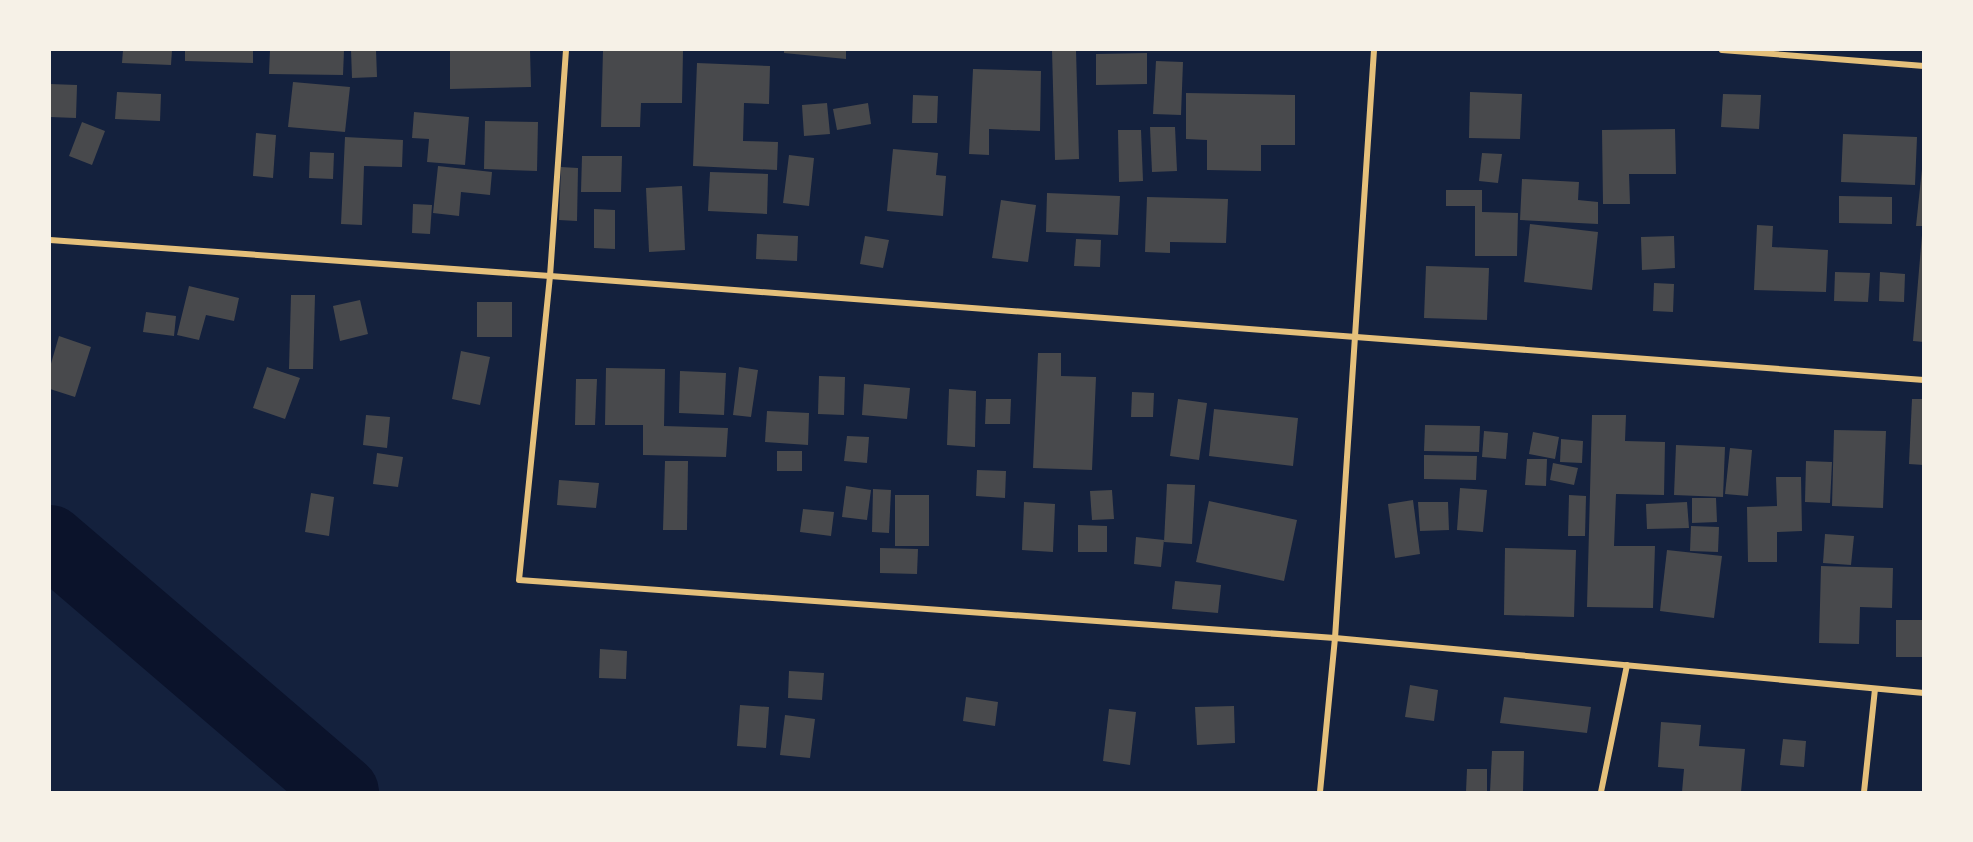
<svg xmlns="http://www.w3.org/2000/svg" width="1973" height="842" font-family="Figtree,sans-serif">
  <rect width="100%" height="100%" fill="#14213d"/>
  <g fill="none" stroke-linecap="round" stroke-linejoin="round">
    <polyline stroke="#0b132b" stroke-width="72" points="50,541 343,792"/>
  </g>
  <g fill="#48494c">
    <polygon points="123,50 172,50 171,65 122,63"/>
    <polygon points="185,50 253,50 253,63 185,61"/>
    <polygon points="270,50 344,50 343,75 269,74"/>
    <polygon points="351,50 376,50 377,77 352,78"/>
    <polygon points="450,50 530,50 531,87 450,89"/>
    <polygon points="603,50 683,51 682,103 641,103 640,127 601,127"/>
    <polygon points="784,50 846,50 846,59 784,53"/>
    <polygon points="1052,50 1076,50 1079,159 1055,160"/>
    <polygon points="1147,53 1147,84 1096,85 1096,54"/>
    <polygon points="1156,61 1183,62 1181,115 1153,114"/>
    <polygon points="697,63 770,66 769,104 744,103 743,141 778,142 777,170 693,166"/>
    <polygon points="973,69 1041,71 1040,131 989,129 989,155 969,154"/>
    <polygon points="293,82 350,87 345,132 288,127"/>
    <polygon points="50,84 77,85 76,118 50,117"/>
    <polygon points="117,92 161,94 160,121 115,119"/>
    <polygon points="1470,92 1522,94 1520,139 1469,138"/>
    <polygon points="1186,93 1295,95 1295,145 1261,145 1261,171 1207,170 1207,140 1186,139"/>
    <polygon points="1723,94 1761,95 1759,129 1721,127"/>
    <polygon points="913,95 938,96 937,123 912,123"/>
    <polygon points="827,103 830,134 804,136 802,105"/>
    <polygon points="868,103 871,124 837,130 833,109"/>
    <polygon points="414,112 469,117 465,165 427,162 429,139 412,138"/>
    <polygon points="485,121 538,122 537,171 484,169"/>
    <polygon points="82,122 105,131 92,165 69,156"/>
    <polygon points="1150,127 1175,127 1177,171 1152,172"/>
    <polygon points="1675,129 1676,174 1629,174 1630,204 1603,204 1602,130"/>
    <polygon points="1118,130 1141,130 1143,181 1119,182"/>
    <polygon points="256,133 276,135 273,178 253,176"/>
    <polygon points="1843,134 1917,137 1915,185 1841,182"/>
    <polygon points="345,137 403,140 402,167 364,166 362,225 341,224"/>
    <polygon points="893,149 938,153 936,175 946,176 943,216 887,211"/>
    <polygon points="310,152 334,153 333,179 309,178"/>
    <polygon points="1482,153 1502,154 1498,183 1479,181"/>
    <polygon points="789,155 814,158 809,206 783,203"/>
    <polygon points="582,156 622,156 621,192 581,192"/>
    <polygon points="438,166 492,172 490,195 461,192 459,216 433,213"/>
    <polygon points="561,167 578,168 577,221 559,220"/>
    <polygon points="1922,169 1924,169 1924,226 1916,226"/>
    <polygon points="710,172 768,174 767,214 708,211"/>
    <polygon points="1522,179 1579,182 1578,200 1598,202 1598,224 1520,220"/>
    <polygon points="682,186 685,250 649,252 646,188"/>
    <polygon points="1446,190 1482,190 1482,212 1518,213 1517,256 1475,256 1475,206 1446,206"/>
    <polygon points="1047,193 1120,196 1118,235 1046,232"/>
    <polygon points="1839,196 1892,197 1892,224 1839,223"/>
    <polygon points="1147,197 1228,199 1226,243 1170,242 1170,253 1145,252"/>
    <polygon points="1001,200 1036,205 1028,262 992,258"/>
    <polygon points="413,204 432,205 430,234 412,233"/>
    <polygon points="594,209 615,210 615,249 594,248"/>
    <polygon points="1530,224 1598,232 1592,290 1524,282"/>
    <polygon points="1757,225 1773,226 1772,247 1828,250 1826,292 1754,290"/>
    <polygon points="757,234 798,236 797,261 756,259"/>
    <polygon points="1922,235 1924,235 1924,342 1913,341"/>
    <polygon points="865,236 889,240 883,268 860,264"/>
    <polygon points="1674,236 1675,268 1642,270 1641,237"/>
    <polygon points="1076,239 1101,240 1100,267 1074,266"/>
    <polygon points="1426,266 1489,268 1487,320 1424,318"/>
    <polygon points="1835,272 1870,273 1868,302 1834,301"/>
    <polygon points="1880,272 1905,274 1904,302 1879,301"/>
    <polygon points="1654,283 1674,284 1673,312 1653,311"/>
    <polygon points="189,286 239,298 234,321 206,315 199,340 177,335"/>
    <polygon points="291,295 315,295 313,369 289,369"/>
    <polygon points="360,300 368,334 340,341 333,306"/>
    <rect x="477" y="302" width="35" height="35"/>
    <polygon points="146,312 176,316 174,336 143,332"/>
    <polygon points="59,336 91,347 75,397 50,389 50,367"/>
    <polygon points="461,351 490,357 480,405 452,399"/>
    <polygon points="1038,353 1061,353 1061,376 1096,377 1092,470 1033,468"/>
    <polygon points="267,367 300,378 285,419 253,408"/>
    <polygon points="739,367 758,370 751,417 733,415"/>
    <polygon points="606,368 665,369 664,426 728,428 726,457 643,455 643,425 605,425"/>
    <polygon points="680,371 726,373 724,415 679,413"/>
    <polygon points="819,376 845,377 844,415 818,414"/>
    <polygon points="576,379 597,379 595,425 575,425"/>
    <polygon points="864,384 910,388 907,419 862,415"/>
    <polygon points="949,389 976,391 975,447 947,445"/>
    <polygon points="1132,392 1154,393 1153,417 1131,417"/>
    <polygon points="986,399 1011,399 1010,424 985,424"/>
    <polygon points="1178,399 1207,403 1199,460 1170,456"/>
    <polygon points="1912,399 1924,399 1924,465 1909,464"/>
    <polygon points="1214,409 1298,418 1293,466 1209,456"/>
    <polygon points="767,411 809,413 808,445 765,442"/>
    <polygon points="366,415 390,417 387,448 363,445"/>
    <polygon points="1592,415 1626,415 1625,441 1665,442 1664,495 1616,494 1614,546 1655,546 1653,608 1587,607"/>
    <polygon points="1425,425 1480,426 1479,452 1424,451"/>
    <polygon points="1834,430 1886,431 1883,508 1832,506"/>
    <polygon points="1484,431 1508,433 1506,459 1482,457"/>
    <polygon points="1533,432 1559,437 1555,459 1529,454"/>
    <polygon points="847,436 869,437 867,463 844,461"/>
    <polygon points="1561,439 1583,441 1582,463 1560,462"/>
    <polygon points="1676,445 1725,447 1723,497 1674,495"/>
    <polygon points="1730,448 1752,450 1748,496 1725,494"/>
    <rect x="777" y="451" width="25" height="20"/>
    <polygon points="377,453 403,457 398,487 373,484"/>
    <polygon points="1424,455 1477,456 1476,480 1424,479"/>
    <polygon points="1527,459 1547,459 1546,486 1525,485"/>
    <polygon points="665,461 688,461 687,530 663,530"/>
    <polygon points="1806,461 1832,462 1830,503 1805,502"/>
    <polygon points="1553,463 1578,468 1574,485 1550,480"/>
    <polygon points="977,470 1006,471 1005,498 976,496"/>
    <polygon points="1776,477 1801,477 1802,531 1777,532 1777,562 1748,562 1747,507 1777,506"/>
    <polygon points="559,480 599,483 596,508 557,505"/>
    <polygon points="1167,484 1195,485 1192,544 1164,542"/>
    <polygon points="846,486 871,490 867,520 842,517"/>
    <polygon points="1460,488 1487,490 1483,532 1457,530"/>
    <polygon points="873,489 891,490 889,533 872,532"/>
    <polygon points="1112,490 1114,519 1092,520 1090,491"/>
    <polygon points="311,493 334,497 329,536 305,532"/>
    <rect x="895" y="495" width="34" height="51"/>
    <polygon points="1569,495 1586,496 1585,536 1568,536"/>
    <polygon points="1692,498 1716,498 1717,522 1692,523"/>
    <polygon points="1413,500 1420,554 1395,558 1388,504"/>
    <polygon points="1209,501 1297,520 1284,581 1196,562"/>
    <polygon points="1024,502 1055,504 1053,552 1022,550"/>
    <polygon points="1418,502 1448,502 1449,530 1420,531"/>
    <polygon points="1687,502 1689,528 1647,529 1646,504"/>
    <polygon points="803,509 834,512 831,536 800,532"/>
    <polygon points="1078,525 1107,526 1107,552 1078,552"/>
    <polygon points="1691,526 1719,527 1718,552 1690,551"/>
    <polygon points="1825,534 1854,536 1851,565 1823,563"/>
    <polygon points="1136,537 1164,540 1161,567 1134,564"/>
    <polygon points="880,548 918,549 917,574 880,573"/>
    <polygon points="1505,548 1576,550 1574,617 1504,615"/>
    <polygon points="1667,550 1722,556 1714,618 1660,611"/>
    <polygon points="1821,566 1893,568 1892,608 1860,607 1859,644 1819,643"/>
    <polygon points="1175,581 1221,585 1218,613 1172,609"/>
    <polygon points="1896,620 1922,620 1923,657 1896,657"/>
    <polygon points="600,649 627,651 626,679 599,678"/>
    <polygon points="789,671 824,673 822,700 788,698"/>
    <polygon points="1410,685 1438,690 1434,721 1405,717"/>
    <polygon points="966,697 998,702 995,726 963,721"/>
    <polygon points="1504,697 1591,707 1587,733 1500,723"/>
    <polygon points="740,705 769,707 766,748 737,746"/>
    <polygon points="1234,706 1235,743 1197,745 1195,707"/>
    <polygon points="1109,709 1136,712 1130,765 1103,761"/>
    <polygon points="785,715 815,719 810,758 780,755"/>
    <polygon points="1661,722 1701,725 1699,746 1745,749 1741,792 1682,792 1684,769 1658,767"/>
    <polygon points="1783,739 1806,741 1804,767 1780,765"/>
    <polygon points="1492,751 1524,751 1523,792 1490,792"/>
    <polygon points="1467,769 1487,769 1487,792 1466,792"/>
  </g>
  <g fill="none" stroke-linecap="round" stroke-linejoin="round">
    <g stroke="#e5c07b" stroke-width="6">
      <polyline points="566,50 550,276 519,580 1335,638 1924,693"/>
      <polyline points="1722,50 1924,66"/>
      <polyline points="50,240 550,276 1924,380"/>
      <polyline points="1320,792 1335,638 1374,50"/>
      <polyline points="1601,792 1627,665"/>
      <polyline points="1864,792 1875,689"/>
    </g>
  </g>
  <rect width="1973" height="842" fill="none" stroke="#f6f1e7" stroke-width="102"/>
</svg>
